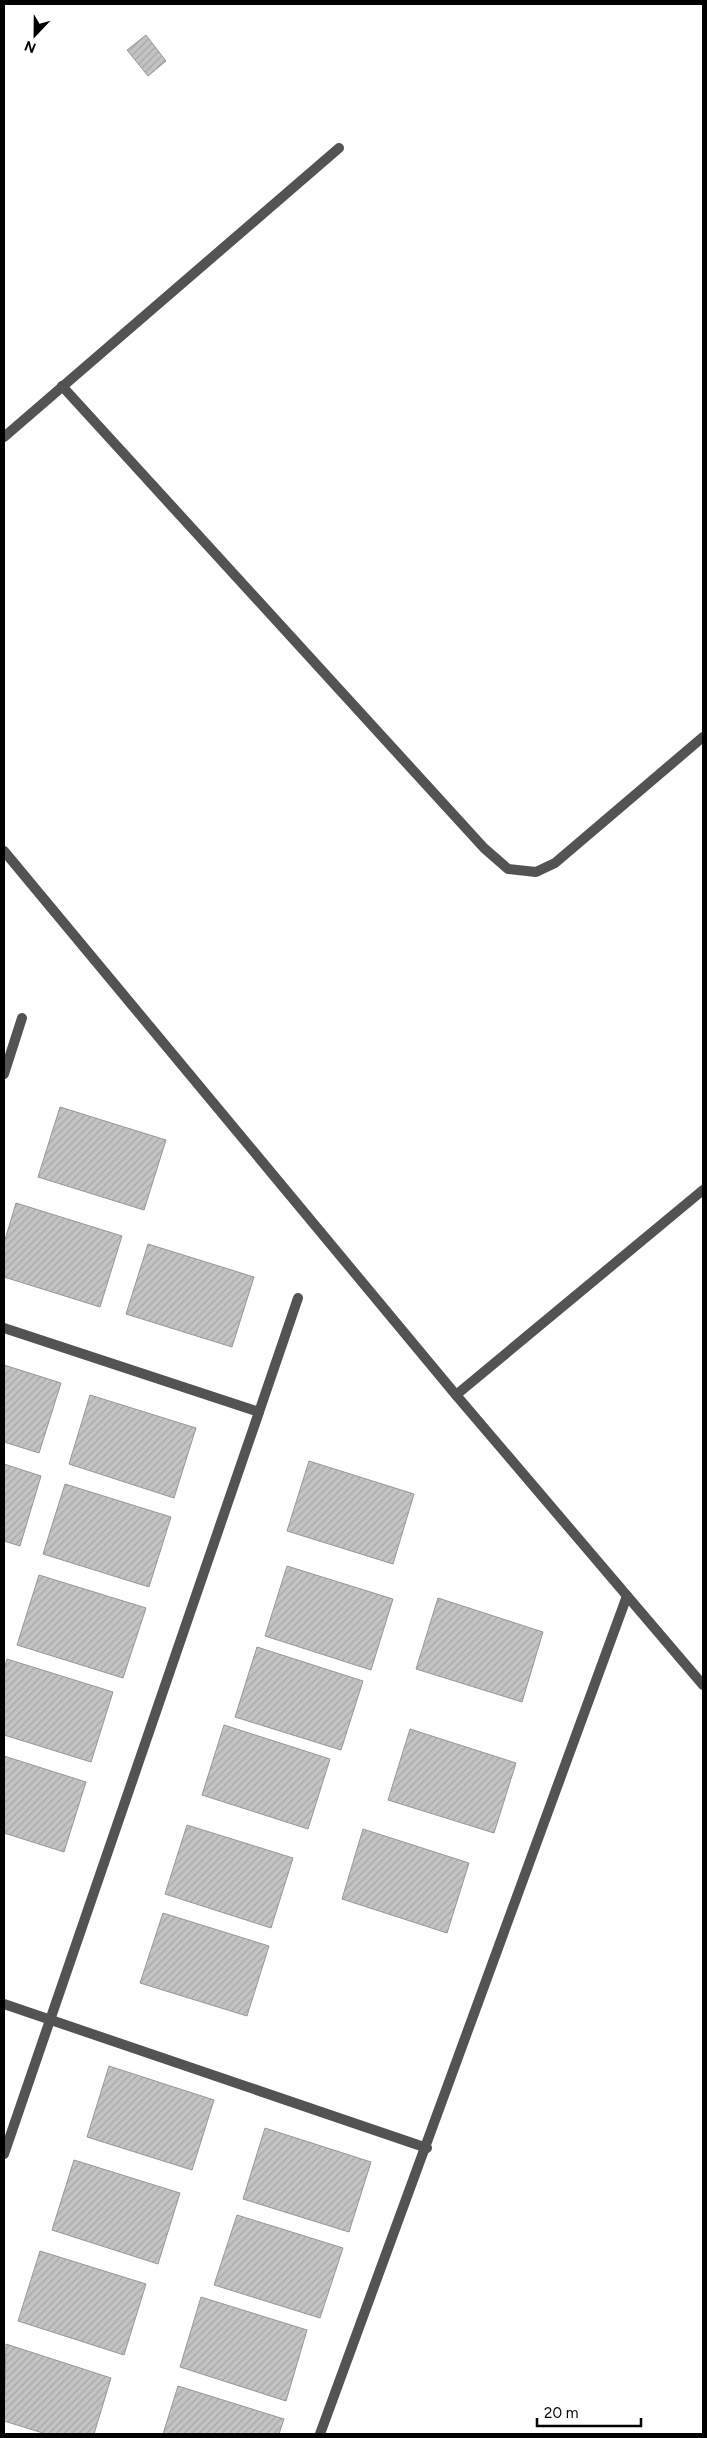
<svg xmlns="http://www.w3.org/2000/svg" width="707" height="2438" font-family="Figtree,sans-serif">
  <defs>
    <pattern id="building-hatch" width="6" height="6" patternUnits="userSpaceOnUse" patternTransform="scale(1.25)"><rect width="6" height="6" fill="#c3c3c3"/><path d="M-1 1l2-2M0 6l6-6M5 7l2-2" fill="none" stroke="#a6a6a6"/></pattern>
  </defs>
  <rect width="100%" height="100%" fill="#fff"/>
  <g fill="url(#building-hatch)" stroke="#979797">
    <polygon points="146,35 166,61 148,76 127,50"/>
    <polygon points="60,1107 166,1140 144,1210 38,1177"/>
    <polygon points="16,1203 122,1236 100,1307 4,1277 4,1243"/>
    <polygon points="148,1244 254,1277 232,1347 126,1314"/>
    <polygon points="4,1365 61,1383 39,1453 4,1442"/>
    <polygon points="90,1395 196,1428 174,1498 69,1464"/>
    <polygon points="309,1461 414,1494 393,1564 287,1531"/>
    <polygon points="4,1464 41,1476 20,1546 4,1541"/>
    <polygon points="65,1484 171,1517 149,1587 43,1554"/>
    <polygon points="287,1566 393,1599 371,1670 265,1636"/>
    <polygon points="39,1575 146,1608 123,1678 17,1645"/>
    <polygon points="438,1598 543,1632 522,1702 416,1669"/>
    <polygon points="257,1647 363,1681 341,1750 235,1717"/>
    <polygon points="7,1659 113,1692 91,1762 4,1735 4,1670"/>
    <polygon points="224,1725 330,1759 308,1829 202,1795"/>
    <polygon points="410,1729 516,1763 494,1833 388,1800"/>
    <polygon points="4,1756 86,1782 64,1852 4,1833"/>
    <polygon points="187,1825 293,1858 271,1928 165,1894"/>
    <polygon points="363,1829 469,1863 447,1933 342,1899"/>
    <polygon points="163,1913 269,1946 247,2016 140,1983"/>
    <polygon points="109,2066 214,2100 192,2170 87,2137"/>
    <polygon points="265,2128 371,2162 349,2232 243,2199"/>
    <polygon points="74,2160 180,2193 158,2264 52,2230"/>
    <polygon points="237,2215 343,2248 320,2318 214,2285"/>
    <polygon points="40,2251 146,2284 124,2355 18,2321"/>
    <polygon points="201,2297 307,2330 286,2401 180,2367"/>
    <polygon points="6,2344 111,2378 94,2434 46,2434 4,2421"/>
    <polygon points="178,2386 284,2419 279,2434 163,2434"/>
  </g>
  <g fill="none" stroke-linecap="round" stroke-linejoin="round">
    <g stroke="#535353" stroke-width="10">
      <polyline points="62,386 484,848 508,869 536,872 555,863 703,737"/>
      <polyline points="4,437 339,148"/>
      <polyline points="4,851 456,1395 703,1685"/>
      <polyline points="4,1074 22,1018"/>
      <polyline points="4,1328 259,1412 4,2154"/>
      <polyline points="456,1395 703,1190"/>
      <polyline points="259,1412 298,1298"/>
      <polyline points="4,2004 427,2148"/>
      <polyline points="320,2434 627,1596"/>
    </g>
  </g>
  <rect width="707" height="2438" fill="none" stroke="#000000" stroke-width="10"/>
  <g transform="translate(35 35) rotate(202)" stroke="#ffffff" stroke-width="4" paint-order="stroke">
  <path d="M0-4L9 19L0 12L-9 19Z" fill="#000000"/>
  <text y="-8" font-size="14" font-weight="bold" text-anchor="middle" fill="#000000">N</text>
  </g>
  <path d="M537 2418v8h104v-8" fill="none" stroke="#000000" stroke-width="2.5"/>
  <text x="544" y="2418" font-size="15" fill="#000000" stroke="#ffffff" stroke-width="4" paint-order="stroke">20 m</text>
</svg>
